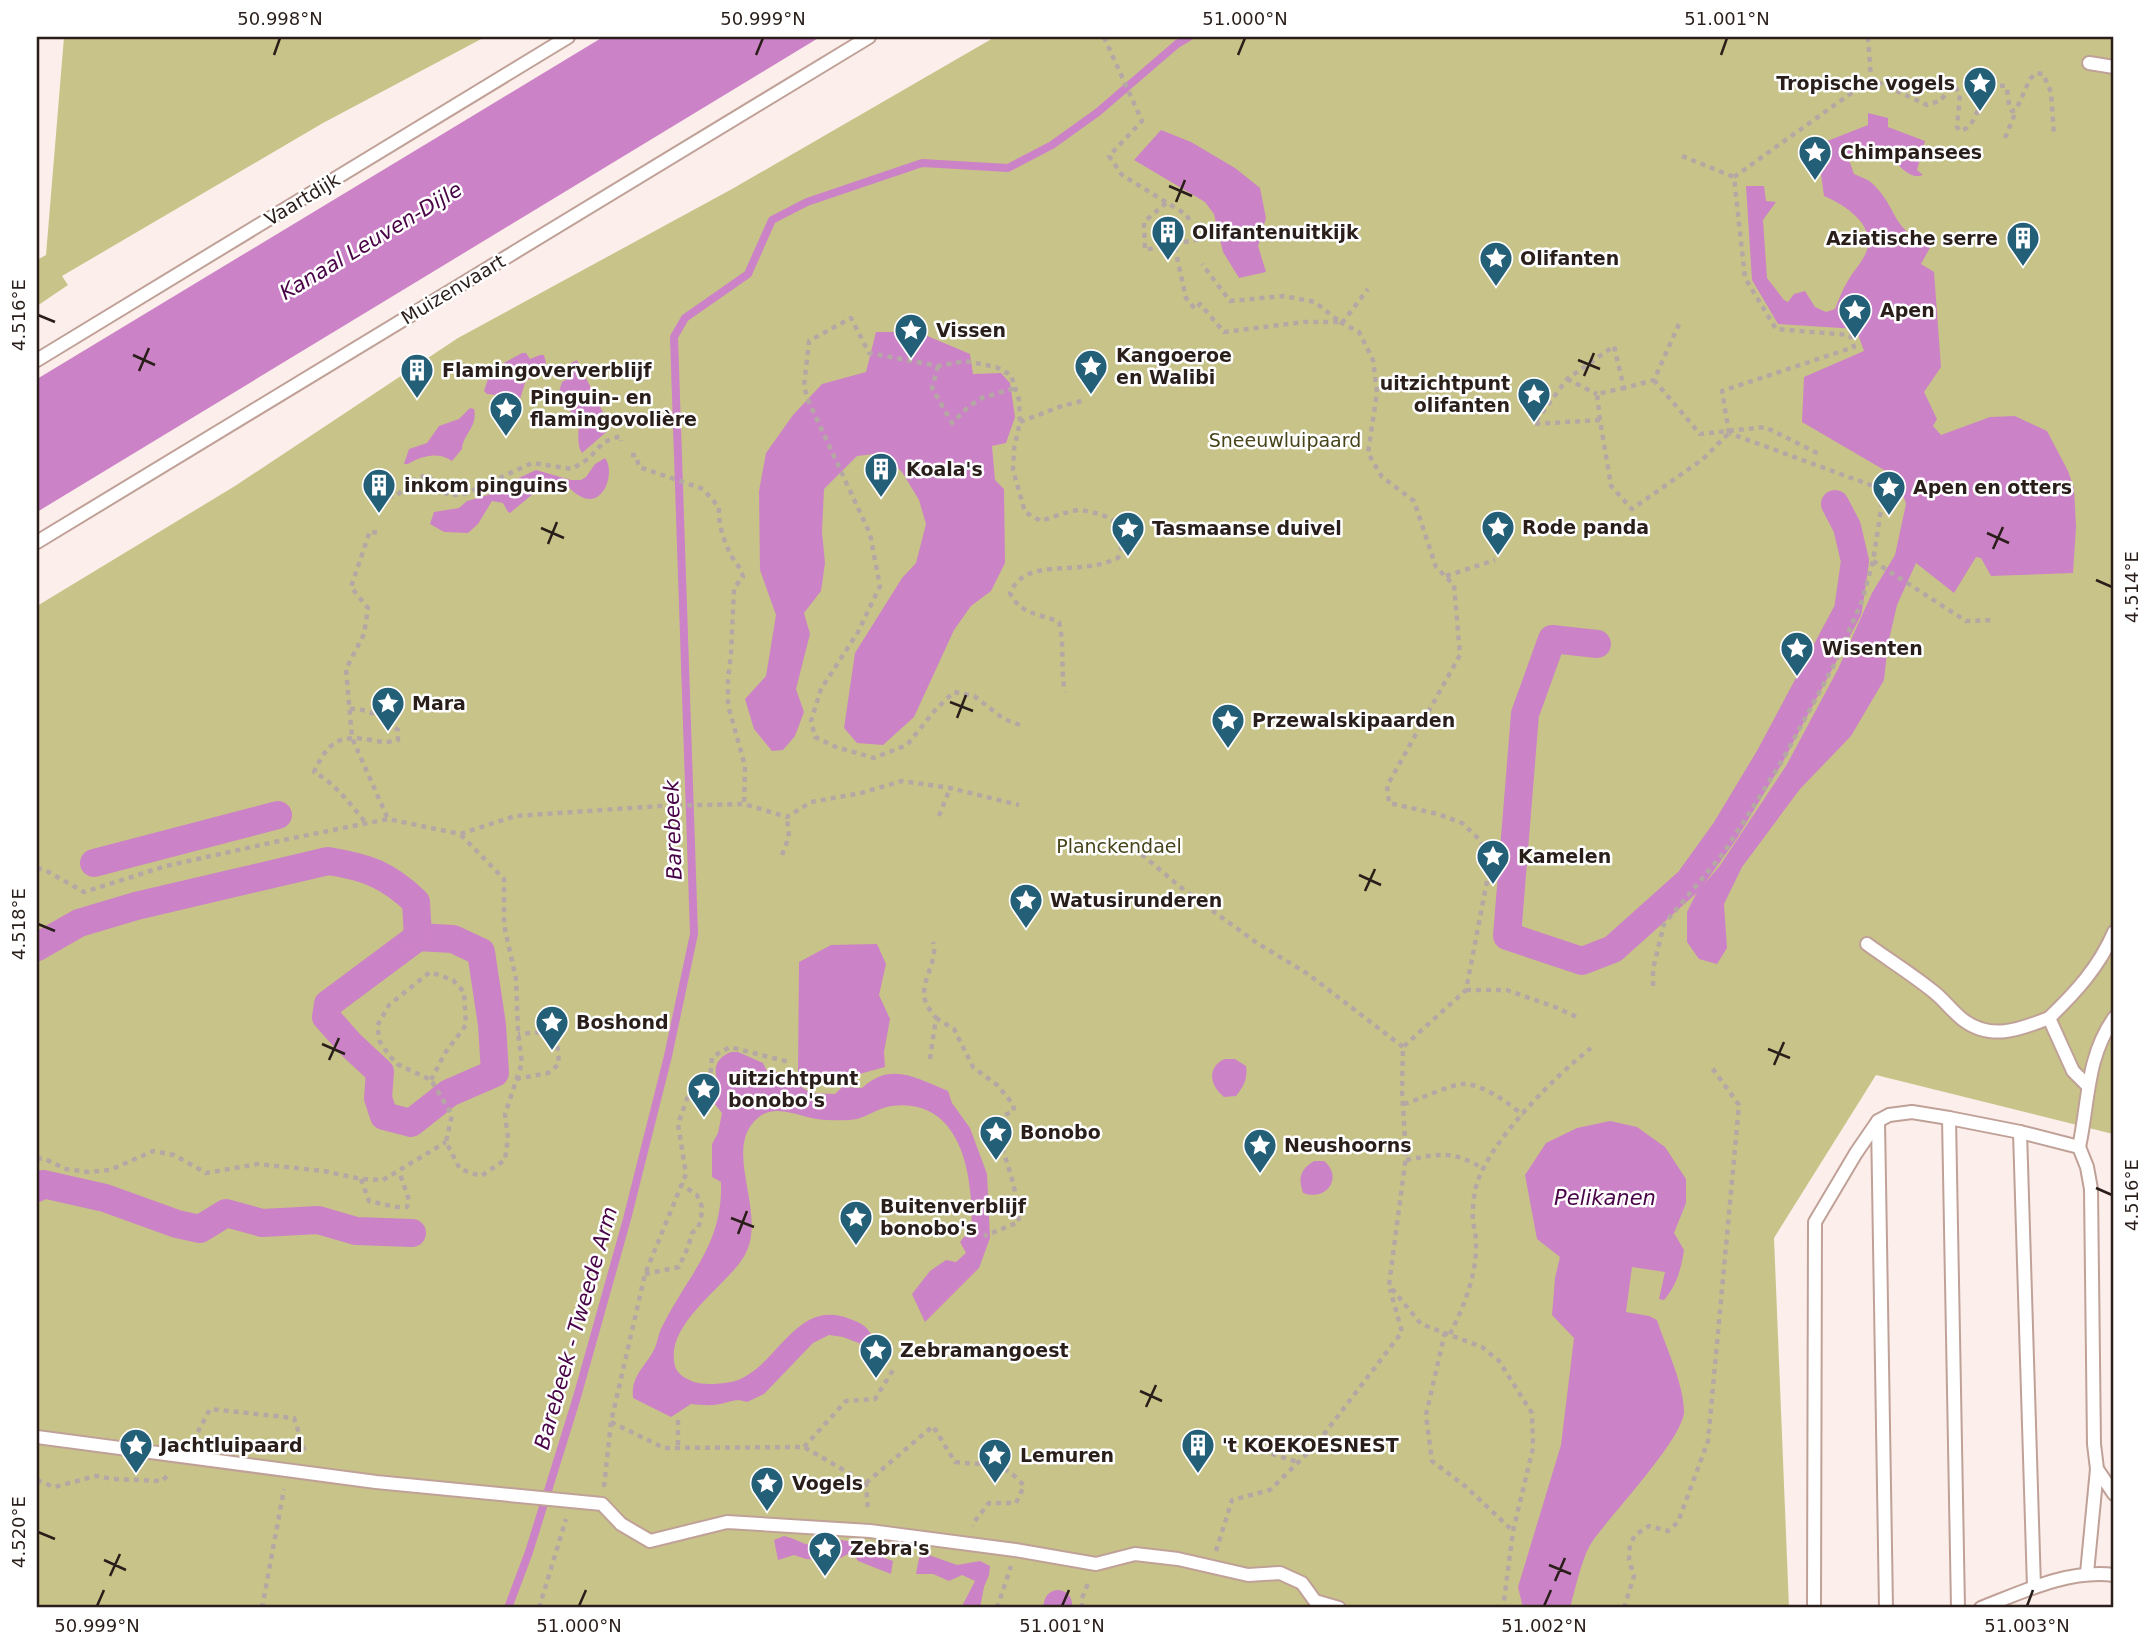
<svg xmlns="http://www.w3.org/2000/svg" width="2151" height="1645" font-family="'DejaVu Sans',sans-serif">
  <rect width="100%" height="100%" fill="#fceeea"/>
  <g fill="#c8c489">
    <polygon points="64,37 485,37 323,123 62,276 68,285 37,306 37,260 46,255"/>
    <polygon points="995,37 2114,37 2113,1134 1876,1075 1774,1238 1789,1608 37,1608 37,606 235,486 458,338 732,189"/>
  </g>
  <g fill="#cc82c6">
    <polygon points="603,37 820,37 37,512 37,379"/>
    <path d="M1868,113L1888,118V127L1925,141L1917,170L1923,175C1907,182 1894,155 1878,151L1849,160L1854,174C1860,177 1869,179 1874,185C1899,210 1891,232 1932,244L1921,264L1934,272L1941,367L1924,392L1937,419L1933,426L1941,435L1990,417L2015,416L2047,431L2068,471L2074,488L2076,527L2073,573L1991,576L1981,558L1976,557L1954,593L1916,563L1897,605L1888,644L1884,680L1851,736L1800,789L1742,867L1724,904L1727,948L1717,964L1699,959L1687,942V912L1697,892L1719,867L1786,766L1838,669L1872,593L1895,555L1906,504L1900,486L1891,474L1802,422L1804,377L1864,351L1856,329L1778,324L1752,280L1746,186H1764L1766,201L1776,202L1763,220L1767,278L1784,300L1788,302L1794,294L1805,291L1815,307L1826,312L1835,309C1839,299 1843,288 1849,279C1855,269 1866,258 1868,246C1872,222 1843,204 1824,196L1817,145L1868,125Z"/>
    <polygon points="1161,130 1191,142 1235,168 1260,188 1266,218 1258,246 1266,272 1239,278 1223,252 1214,214 1205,202 1134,160"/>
    <polygon points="876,332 918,332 970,354 973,374 1001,373 1010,383 1015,417 1006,443 992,446 995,480 1004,489 1005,563 991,591 971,606 954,630 914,717 883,745 857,743 844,728 855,653 902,578 916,563 926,524 919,500 902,472 883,453 857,456 824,489 822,532 825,563 821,591 804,613 810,634 796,689 804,712 795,736 783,750 772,751 754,729 745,699 766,676 776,615 760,570 759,491 766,453 793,415 822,384 866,372"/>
    <polygon points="522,353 526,353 530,359 540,355 544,355 546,363 542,375 526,380 519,402 510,406 496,395 487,394 484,391 491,370"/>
    <path d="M577,360L611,428L582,453C572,437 589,419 563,407L558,395L562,382L567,379L565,366Z"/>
    <path d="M470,408L474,409C478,427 463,434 462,449L452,461C438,451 421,456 408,464H404L409,449L427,443L439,426L459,419Z"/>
    <path d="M605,458C614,469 607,499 590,499C578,499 570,487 561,482L546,483L510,513L508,512L503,503L492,501L478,524L468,533L444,532L430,524L434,512L459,508L467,501L498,492L512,481L536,470L571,480H581L586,477L595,464Z"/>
    <polygon points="877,944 886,964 879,995 890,1019 884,1052 885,1067 845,1078 798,1072 799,962 831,945"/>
    <path d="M731,1052H738L763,1063L767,1071H775L811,1093L835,1094L842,1087L862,1088C890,1061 917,1078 948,1091L952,1103L970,1128L987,1174L990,1238L979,1268L925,1322L912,1294L930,1271L946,1260L956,1262L966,1253L960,1242C963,1238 968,1233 970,1229C974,1217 970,1189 968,1176C961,1135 939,1100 892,1106C880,1107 869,1116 857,1119C847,1121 836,1120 826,1120C804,1120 778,1102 759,1117C719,1148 771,1216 743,1258C724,1288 664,1325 675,1366C677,1374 686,1379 694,1382C701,1384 708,1384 715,1384C726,1383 737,1382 746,1376C781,1356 800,1299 850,1319C866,1325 867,1327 876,1342L861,1344L843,1337L829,1335L813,1343L764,1394L747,1402C736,1398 731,1402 720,1404C710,1406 701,1405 691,1404L671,1417L633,1398C631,1376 644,1368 654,1350C658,1342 658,1333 663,1325C689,1273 723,1245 721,1182L712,1177V1144L718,1133L722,1113L705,1092L709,1087L719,1086C713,1070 714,1059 731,1052Z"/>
    <path d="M1225,1059H1235L1246,1066C1248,1078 1244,1086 1236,1096L1224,1097C1210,1086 1206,1067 1225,1059Z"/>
    <path d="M1610,1121L1637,1127L1665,1147L1686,1179V1203L1674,1233L1684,1250C1681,1269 1677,1285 1664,1300L1659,1299L1665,1272L1632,1267L1626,1312L1649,1316L1657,1320C1666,1348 1684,1384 1684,1412C1683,1439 1609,1517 1592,1542C1582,1557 1575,1590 1570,1608H1523L1518,1587L1561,1445L1574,1338L1552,1315L1555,1278L1560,1257L1537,1239L1525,1175L1546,1143L1577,1128Z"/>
    <path d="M1314,1161H1324C1343,1176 1328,1202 1303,1193C1298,1177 1300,1170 1314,1161Z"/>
    <path d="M784,1536C797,1539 805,1546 819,1546L823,1541L833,1539L856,1542L866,1551L893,1561L891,1574L858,1561L854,1555L848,1554L835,1561L806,1559L794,1555L778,1560L774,1540Z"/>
    <polygon points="926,1554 957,1565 980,1561 990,1566 989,1575 984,1587 980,1608 961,1608 975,1581 962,1575 949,1581 933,1574 916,1574 919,1558"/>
  </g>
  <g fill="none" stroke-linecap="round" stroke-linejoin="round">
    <polyline stroke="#cc82c6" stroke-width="8" points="508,1608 529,1552 577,1397 627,1219 668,1056 694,934 674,337 685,318 748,274 772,220 807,202 922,163 1008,168 1052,145 1098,112 1177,44 1189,37"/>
    <g stroke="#cc82c6" stroke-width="28">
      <polyline points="1597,644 1552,639 1525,714 1507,936 1582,961 1613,949 1689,881 1725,831 1769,758 1848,610 1855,561 1847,527 1835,504"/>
      <polyline points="94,863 278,815"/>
      <polygon points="418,937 453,939 481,952 492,1025 495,1073 449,1093 411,1123 384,1116 378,1098 380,1072 351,1045 326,1017 328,1004"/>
      <path d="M37,947L79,923L136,906L328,861C367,867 388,875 416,902L418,937"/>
      <polyline points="37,1188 43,1184 105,1198 177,1224 200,1229 226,1213 262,1223 318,1220 356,1231 412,1233"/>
      <polyline points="1057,1608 1058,1604"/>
    </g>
    <defs>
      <g id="lane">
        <polyline points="2089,63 2114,67"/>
        <polyline points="37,360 568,37"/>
        <polyline points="37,542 869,37"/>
        <path d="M1867,944C1889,960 1913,975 1934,992C1944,1000 1952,1011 1962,1019C1990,1041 2019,1030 2049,1018"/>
        <path d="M2088,1086L2073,1071L2049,1018C2076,992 2099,967 2114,932"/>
        <polyline points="1949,1118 1958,1608"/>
        <polyline points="1878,1121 1886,1608"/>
        <polyline points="2020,1132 2034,1587"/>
        <path d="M2079,1147C2089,1101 2086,1058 2114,1018"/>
        <polyline points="37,1437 376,1482 602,1504 621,1524 650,1541 727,1522 870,1531 1015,1550 1096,1564 1135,1554 1178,1559 1248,1575 1280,1573 1302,1583 1315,1601 1339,1608"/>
        <polyline points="2087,1573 2097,1469"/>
        <polyline points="1814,1608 1815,1222 1856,1153 1878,1121 1889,1115 1912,1112 1949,1118 2020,1132 2079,1147 2087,1167 2091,1189 2094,1444 2097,1469 2114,1494"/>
        <path d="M1981,1608C2022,1592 2069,1569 2114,1575"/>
      </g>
    </defs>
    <use href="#lane" stroke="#c0a198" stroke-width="16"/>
    <g stroke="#b5a8a4" stroke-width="4.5" stroke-dasharray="5 5" stroke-linecap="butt">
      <polyline points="1104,37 1142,121 1109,156 1122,175 1187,215 1189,220"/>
      <path d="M1868,37L1871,79L1927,105L1940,101L1952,86L1955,87L1960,94L1957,127L1960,131C1983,126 1975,82 2006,86C2009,94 2007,104 2012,111L2016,110L2030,79L2036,73L2043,74L2051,92L2054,136"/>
      <polyline points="2005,138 2016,111"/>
      <polyline points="1682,156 1734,177"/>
      <polyline points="1734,177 1871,79"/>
      <polyline points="1166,203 1144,222 1145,250 1174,244 1186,298 1195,309 1200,304 1224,332 1304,322 1340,322 1315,302 1284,296 1230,301 1202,264"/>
      <polyline points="1174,244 1206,238"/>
      <polyline points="1340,322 1359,332 1373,360 1377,392 1368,453 1382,477 1414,501 1436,567 1454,585 1460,655 1387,786 1389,803 1438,814 1462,823 1481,841 1489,871 1466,990 1403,1047 1402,1091 1406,1156 1389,1285 1421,1324 1482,1347 1499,1361 1532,1413 1533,1448 1513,1531 1503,1608"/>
      <polyline points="1342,323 1368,289"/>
      <polyline points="1679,324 1654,380 1624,388 1614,346 1567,379 1534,424 1600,420 1611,486 1632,509 1703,459 1729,433"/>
      <polyline points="938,366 932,388 952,423 968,407 982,398 1015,388"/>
      <polyline points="1567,379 1597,394"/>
      <polyline points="1600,420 1597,394 1624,388"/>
      <polyline points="1020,422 1059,407 1085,400"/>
      <polyline points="1729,433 1722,391 1854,347 1850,335 1776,329 1745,278 1734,177"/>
      <path d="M631,455H636L639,467L703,489L719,507C718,524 724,542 732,557C737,565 741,568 743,577L734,588L731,654L728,680V705L745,766L744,804"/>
      <polyline points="388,497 396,496 419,476 429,477 449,496 467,493 532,463 572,469 588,459 604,442 620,436 621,441"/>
      <polyline points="377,533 370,531 351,587 368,608 364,634 346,669 352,738 388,819"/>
      <polyline points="1873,561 1966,621 1994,620"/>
      <polyline points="1446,576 1495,560"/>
      <path d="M350,709C369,708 383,718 398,730V740C387,743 382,742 371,740C337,734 328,743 314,772C336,784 350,804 366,823"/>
      <path d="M1020,725L1004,719L974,696L954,692L936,709L907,745L874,758L836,747L815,737L811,721L821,689L858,632L880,586L870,534L808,400L804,386L809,341L851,318L869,353L938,366L965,361L996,367L1011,375L1019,400L1020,422L1014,449L1013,470L1025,512L1041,521C1053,517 1065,512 1078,510C1084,510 1090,512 1095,513C1120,519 1128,534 1118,558C1105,564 1094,566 1080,567C1054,570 1022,565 1010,593C1021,615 1038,613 1059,622C1065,647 1060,667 1065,692"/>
      <polyline points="939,816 950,788"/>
      <polyline points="1134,848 1184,890 1257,943 1308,974 1403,1047"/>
      <polyline points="782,855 789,837 787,817"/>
      <polyline points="37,868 45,870 84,892 166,866 288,839 388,819 460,834 515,816 660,806 744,804 787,817 811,802 861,793 902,781 950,788 1019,805"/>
      <polyline points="1653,986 1653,969 1664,924 1722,855 1750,812 1782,761 1834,665 1862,601 1873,561 1884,490 1729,433"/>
      <polyline points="1466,990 1507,990 1555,1007 1579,1018"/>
      <path d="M936,1018L954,1029L973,1067L997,1085L1013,1104L1014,1111L991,1121C1005,1154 1017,1186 1019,1222L984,1236"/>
      <path d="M930,1059L936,1018C933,1014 928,1008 926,1003C918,982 939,962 933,942"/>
      <polyline points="516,1079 548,1073 559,1064 557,1040 544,1032 518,1034"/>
      <polyline points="431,1080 445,1053 466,1025 464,992 453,980 430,972 389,1005 377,1026 380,1042 389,1055 397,1064 431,1080 452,1115 446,1142 460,1169 481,1176 505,1160 508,1138 505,1114 522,1063 518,1032 516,979 504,925 504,879 460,834"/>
      <path d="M1404,1104C1419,1100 1452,1083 1466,1084C1486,1086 1508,1103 1523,1115"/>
      <polyline points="37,1159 43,1158 66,1169 88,1172 110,1170 153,1151 174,1155 206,1173 258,1164 324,1171 361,1179 383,1180 446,1142"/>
      <path d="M1406,1160C1440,1154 1453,1150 1484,1169"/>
      <polyline points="361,1179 369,1201 395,1207 407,1207 409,1200 399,1171"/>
      <polyline points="645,1274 679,1267 688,1247 692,1233 698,1228 701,1219 702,1207 697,1195 681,1184"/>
      <polyline points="1445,1332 1426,1415 1432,1461 1465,1486 1513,1531"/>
      <path d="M1450,1334C1463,1308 1476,1277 1476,1247C1477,1238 1474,1229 1473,1220C1472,1209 1474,1193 1477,1183C1491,1140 1555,1076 1591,1048"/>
      <polyline points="678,1420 678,1448"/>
      <polyline points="611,1422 664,1448 804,1447 866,1483 868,1512"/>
      <polyline points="193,1441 210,1409 294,1418 306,1455"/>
      <polyline points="804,1447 846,1401 875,1399 893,1370"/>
      <polyline points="1262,1451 1298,1462"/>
      <polyline points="37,1480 54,1487 96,1476 113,1479 162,1481 170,1473"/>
      <path d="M866,1483L933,1426L955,1462C986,1466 1002,1459 1024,1486L1016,1503H989L974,1522L973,1526"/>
      <path d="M604,1487L611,1422L645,1274L686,1174L678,1124L688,1096C711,1087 710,1080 712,1057L730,1047L789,1062"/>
      <polyline points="1216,1551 1232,1500 1270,1490 1315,1446 1402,1332 1390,1289"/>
      <polyline points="262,1608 284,1489"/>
      <polyline points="539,1608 566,1519"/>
      <polyline points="997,1608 1011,1566"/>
      <polyline points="1082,1608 1082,1598 1089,1581"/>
      <polyline points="1624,1608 1634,1576 1629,1560 1630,1545 1635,1535 1649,1526 1668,1531 1678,1522 1708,1441 1739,1105 1710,1065"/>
    </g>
    <use href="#lane" stroke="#fff" stroke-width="12"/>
    <polyline stroke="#b5a8a4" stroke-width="4.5" stroke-dasharray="5 5" stroke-linecap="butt" points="1654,380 1700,434 1765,427 1821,455"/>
  </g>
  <path fill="none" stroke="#291e1a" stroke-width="2.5" d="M274,55L280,38M756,55L763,38M1238,55L1245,38M1721,55L1727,38M1169,186L1192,196M1176,202L1185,180M38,315L55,322M133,355L155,365M1578,360L1600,369M139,371L149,348M1584,376L1594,353M541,528L564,538M1987,533L2009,543M548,544L557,522M1993,549L2003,527M2096,580L2112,587M950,702L973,711M957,718L966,695M1359,875L1381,885M1365,891L1375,869M38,924L55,931M322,1044L345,1054M1768,1049L1790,1058M329,1060L339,1038M1774,1065L1784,1042M2096,1188L2112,1195M731,1218L754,1227M738,1234L747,1211M1140,1391L1162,1401M1146,1407L1156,1385M38,1532L55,1539M104,1560L126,1570M1549,1565L1571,1574M110,1576L120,1554M1555,1581L1565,1558M97,1606L104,1590M579,1606L586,1590M1062,1606L1069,1590M1544,1606L1551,1590M2027,1606L2033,1590"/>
  <defs>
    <symbol id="sight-pin" viewBox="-11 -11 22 30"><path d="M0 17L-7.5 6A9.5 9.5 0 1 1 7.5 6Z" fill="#235f77" stroke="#fff"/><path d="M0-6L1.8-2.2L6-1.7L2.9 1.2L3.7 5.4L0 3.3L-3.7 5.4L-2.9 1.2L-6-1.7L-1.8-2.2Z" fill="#fff"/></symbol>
    <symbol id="building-pin" viewBox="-11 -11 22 30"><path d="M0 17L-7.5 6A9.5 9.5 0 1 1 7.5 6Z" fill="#235f77" stroke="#fff"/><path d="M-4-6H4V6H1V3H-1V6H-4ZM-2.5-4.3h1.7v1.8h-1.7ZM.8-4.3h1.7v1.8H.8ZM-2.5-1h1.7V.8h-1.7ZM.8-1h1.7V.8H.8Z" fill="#fff"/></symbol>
  </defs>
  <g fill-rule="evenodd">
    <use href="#sight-pin" x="1961" y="64" width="38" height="52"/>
    <use href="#sight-pin" x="1796" y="133" width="38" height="52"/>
    <use href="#building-pin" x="1149" y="213" width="38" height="52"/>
    <use href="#building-pin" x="2004" y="219" width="38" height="52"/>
    <use href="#sight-pin" x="1477" y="239" width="38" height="52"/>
    <use href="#sight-pin" x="1836" y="291" width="38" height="52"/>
    <use href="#sight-pin" x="892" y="311" width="38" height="52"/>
    <use href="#sight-pin" x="1072" y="347" width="38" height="52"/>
    <use href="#building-pin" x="398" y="351" width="38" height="52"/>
    <use href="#sight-pin" x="1515" y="375" width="38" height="52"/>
    <use href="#sight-pin" x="487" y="389" width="38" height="52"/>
    <use href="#building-pin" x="862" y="450" width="38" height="52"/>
    <use href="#building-pin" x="360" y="466" width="38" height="52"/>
    <use href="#sight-pin" x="1870" y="468" width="38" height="52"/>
    <use href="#sight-pin" x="1479" y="508" width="38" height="52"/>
    <use href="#sight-pin" x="1109" y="509" width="38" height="52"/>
    <use href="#sight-pin" x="1778" y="629" width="38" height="52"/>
    <use href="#sight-pin" x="369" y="684" width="38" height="52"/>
    <use href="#sight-pin" x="1209" y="701" width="38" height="52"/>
    <use href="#sight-pin" x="1474" y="837" width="38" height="52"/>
    <use href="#sight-pin" x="1007" y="881" width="38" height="52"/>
    <use href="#sight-pin" x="533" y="1003" width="38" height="52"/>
    <use href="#sight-pin" x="685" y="1070" width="38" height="52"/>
    <use href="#sight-pin" x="977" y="1113" width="38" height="52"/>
    <use href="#sight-pin" x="1241" y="1126" width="38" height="52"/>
    <use href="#sight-pin" x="837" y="1198" width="38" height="52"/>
    <use href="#sight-pin" x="857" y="1331" width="38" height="52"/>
    <use href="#sight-pin" x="117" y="1426" width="38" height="52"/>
    <use href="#building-pin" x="1179" y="1426" width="38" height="52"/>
    <use href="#sight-pin" x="976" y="1436" width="38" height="52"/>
    <use href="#sight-pin" x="748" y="1464" width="38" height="52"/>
    <use href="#sight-pin" x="806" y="1529" width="38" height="52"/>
  </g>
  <g text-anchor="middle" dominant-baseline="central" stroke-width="5" stroke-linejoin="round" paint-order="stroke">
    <g font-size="19" font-weight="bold" fill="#291e1a" stroke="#fff" text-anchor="start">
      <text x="1955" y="83" text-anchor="end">Tropische vogels</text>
      <text x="1840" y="152">Chimpansees</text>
      <text x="1192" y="232">Olifantenuitkijk</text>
      <text x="1998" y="238" text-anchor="end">Aziatische serre</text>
      <text x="1520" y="258">Olifanten</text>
      <text x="1880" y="310">Apen</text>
      <text x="936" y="330">Vissen</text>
      <text x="1116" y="355">Kangoeroe<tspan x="1116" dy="22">en Walibi</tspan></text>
      <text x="442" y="370">Flamingoververblijf</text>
      <text x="1510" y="383" text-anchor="end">uitzichtpunt<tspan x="1510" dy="22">olifanten</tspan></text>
      <text x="530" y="397">Pinguin- en<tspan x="530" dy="22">flamingovolière</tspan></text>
      <text x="906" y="469">Koala's</text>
      <text x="404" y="485">inkom pinguins</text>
      <text x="1913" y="487">Apen en otters</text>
      <text x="1522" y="527">Rode panda</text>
      <text x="1152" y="528">Tasmaanse duivel</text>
      <text x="1822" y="648">Wisenten</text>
      <text x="412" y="703">Mara</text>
      <text x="1252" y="720">Przewalskipaarden</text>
      <text x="1518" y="856">Kamelen</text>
      <text x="1050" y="900">Watusirunderen</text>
      <text x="576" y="1022">Boshond</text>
      <text x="728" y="1078">uitzichtpunt<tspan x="728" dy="22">bonobo's</tspan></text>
      <text x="1020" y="1132">Bonobo</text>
      <text x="1284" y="1145">Neushoorns</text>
      <text x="880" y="1206">Buitenverblijf<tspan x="880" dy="22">bonobo's</tspan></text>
      <text x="900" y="1350">Zebramangoest</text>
      <text x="160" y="1445">Jachtluipaard</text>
      <text x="1222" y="1445">'t KOEKOESNEST</text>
      <text x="1020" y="1455">Lemuren</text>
      <text x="792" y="1483">Vogels</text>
      <text x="850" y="1548">Zebra's</text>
    </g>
    <g font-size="19" fill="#291e1a" stroke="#fff">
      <text transform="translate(302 199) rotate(-31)">Vaartdijk</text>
      <text transform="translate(453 289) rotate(-31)">Muizenvaart</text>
    </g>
    <g font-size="19" fill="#474419" stroke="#fff">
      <text x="1285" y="440">Sneeuwluipaard</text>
      <text x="1119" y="846">Planckendael</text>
    </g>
    <g font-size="21" font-style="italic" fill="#490447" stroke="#fff">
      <text transform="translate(371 241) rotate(-31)">Kanaal Leuven-Dijle</text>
      <text transform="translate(673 830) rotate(-92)">Barebeek</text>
      <text x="1605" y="1198">Pelikanen</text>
      <text transform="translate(576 1328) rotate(-74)">Barebeek - Tweede Arm</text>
    </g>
  </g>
  <rect width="2151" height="1645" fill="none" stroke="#ffffff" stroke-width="77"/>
  <rect x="38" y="38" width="2074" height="1568" fill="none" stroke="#291e1a" stroke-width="2.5"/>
  <g font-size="18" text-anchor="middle" fill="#291e1a">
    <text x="280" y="25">50.998°N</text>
    <text x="763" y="25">50.999°N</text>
    <text x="1245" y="25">51.000°N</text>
    <text x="1727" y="25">51.001°N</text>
    <text transform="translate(19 315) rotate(-90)" y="6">4.516°E</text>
    <text transform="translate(2132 587) rotate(-90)" y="6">4.514°E</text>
    <text transform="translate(19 924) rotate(-90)" y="6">4.518°E</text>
    <text transform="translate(2132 1195) rotate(-90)" y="6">4.516°E</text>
    <text transform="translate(19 1532) rotate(-90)" y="6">4.520°E</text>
    <text x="97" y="1632">50.999°N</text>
    <text x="579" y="1632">51.000°N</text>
    <text x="1062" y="1632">51.001°N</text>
    <text x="1544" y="1632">51.002°N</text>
    <text x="2027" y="1632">51.003°N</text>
  </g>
</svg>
